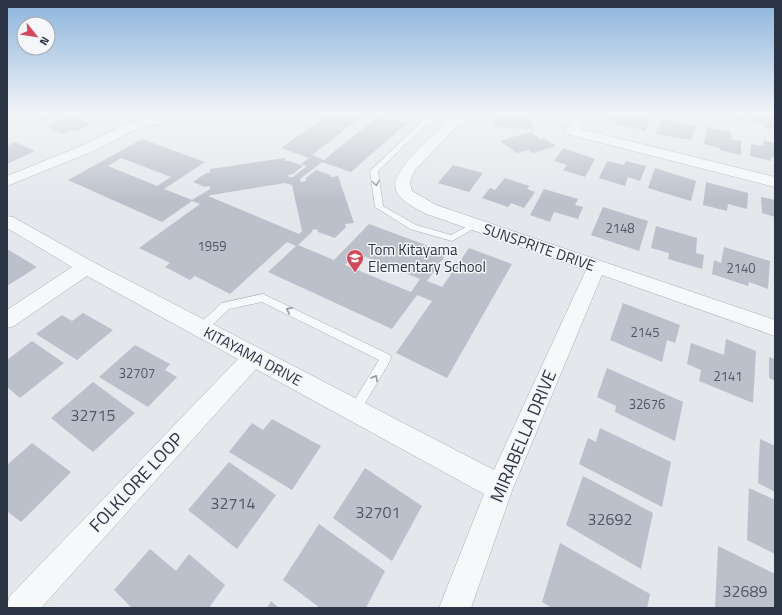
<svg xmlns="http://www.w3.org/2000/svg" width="782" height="615" font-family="'Titillium Web',sans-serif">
  <rect width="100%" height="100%" fill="#e4e7ec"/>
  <g fill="#bbc0ca" fill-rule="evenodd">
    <polygon points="33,114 59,114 42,122 29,116"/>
    <polygon points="74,114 91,114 80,120 92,124 76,131 72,130 63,134 46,126"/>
    <path d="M329,114H365L312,155L324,160L377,117L370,114H382L379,116L406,124L351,172L322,162L300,179L301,182L306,181V178L316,170L330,175L331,177L338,176L354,223L345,224L346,227L335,238L318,232L317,229L312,230V232L298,245L334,260L369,224L447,253L427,281L442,287L469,248L512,264L447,378L396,353L432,301L417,295L392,329L268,272L296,246L287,242L230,294L195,276L190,280L165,267L170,263L139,248L200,204L192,201L162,222L68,180L142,139L205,162L164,189L192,200L210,189V186L205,187L193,182L206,173H210V169L285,158V161H290L303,166L293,174L288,175L289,177H293L307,166L301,164L309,158L281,148ZM121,158L171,177L157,186L108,166ZM285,183L292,185L302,231L299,234L208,196L211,195ZM356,253L420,279L411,292L345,265Z"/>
    <polygon points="505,114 529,114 534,129 494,127 493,117 505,118"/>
    <polygon points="614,114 641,114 652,117 645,131 610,122"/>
    <polygon points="717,114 743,114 742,121"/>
    <polygon points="753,114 775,116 775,129 764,127 763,124 753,122"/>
    <polygon points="662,118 696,126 691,140 655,134"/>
    <polygon points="707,127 731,132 731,139 741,141 741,155 720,150 720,148 704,144"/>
    <polygon points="530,132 540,139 544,138 556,146 533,153 528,150 517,153 500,141"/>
    <polygon points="764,140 775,143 775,158 771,157 771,161 750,156 751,144 763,146"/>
    <polygon points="15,142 35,151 7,164 7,146"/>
    <polygon points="563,148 595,159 585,177 563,170 567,165 554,161"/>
    <polygon points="607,161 624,165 626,161 646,166 640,181 628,177 625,186 599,178"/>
    <polygon points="453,165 483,173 469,192 438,183"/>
    <polygon points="655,168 696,181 691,201 648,188"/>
    <polygon points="505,178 529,186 527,189 535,192 524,208 511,203 508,207 482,198 490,188 495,190"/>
    <polygon points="706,182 748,193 747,209 728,204 727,211 703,205"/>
    <polygon points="544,189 578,199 575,205 583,207 578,219 554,212 550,222 530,215"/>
    <polygon points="761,197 775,200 775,217 762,213"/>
    <polygon points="603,207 648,221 639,251 591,235"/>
    <polygon points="656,226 697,238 696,253 704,255 702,269 668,259 669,253 651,248"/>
    <polygon points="724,247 770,261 768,289 749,282 748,286 712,274 714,260 721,263"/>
    <polygon points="7,249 37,267 7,286"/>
    <polygon points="623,303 680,325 675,343 667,340 662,362 610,340"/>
    <polygon points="83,313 113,330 77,360 36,334 62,315 72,321"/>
    <polygon points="726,339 756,351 753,403 699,381 701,370 687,364 691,343 724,355"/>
    <polygon points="32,341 64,363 20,398 7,387 7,360"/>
    <polygon points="135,345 170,364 165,370 177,377 148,407 99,377"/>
    <polygon points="769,357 775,359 775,381 769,378"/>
    <polygon points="607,368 683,402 675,441 615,412 616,406 597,397"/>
    <polygon points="93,382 135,413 93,452 51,418"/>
    <polygon points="272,419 321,446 292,490 229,452 252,423 263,430"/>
    <polygon points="600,428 671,462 662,507 579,464 588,438 596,442"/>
    <polygon points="760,439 775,446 775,492 758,483"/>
    <polygon points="32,443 71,472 21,522 7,511 7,465"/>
    <polygon points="229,462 276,495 237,549 188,510"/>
    <polygon points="365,468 422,506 392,561 333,518"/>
    <polygon points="583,476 653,513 641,569 566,525"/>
    <polygon points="749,488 775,500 775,554 747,540"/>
    <polygon points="319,524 385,571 366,608 320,608 283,580"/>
    <polygon points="560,543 650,594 647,608 552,608 542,602"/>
    <polygon points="718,546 775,574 775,608 715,608"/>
    <polygon points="150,549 176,571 189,554 225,585 209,608 132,608 114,590"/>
    <polygon points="271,601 279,608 267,608"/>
  </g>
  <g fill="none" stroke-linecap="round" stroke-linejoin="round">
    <defs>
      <g id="service">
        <polygon points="178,114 187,114 175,120 134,129 131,127 171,117"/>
        <polygon points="430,114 437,114 378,171 383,206 416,225 451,235 473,223 476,222 480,225 452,241 410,229 375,207 370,171"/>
        <polygon points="263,294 390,355 391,358 390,361 358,415 354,417 350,415 348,411 379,360 262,302 229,309 205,332 201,333 197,332 196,329 197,326 222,303"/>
      </g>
      <g id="minor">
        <polygon points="146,114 162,114 160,117 96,150 7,186 7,176 86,144"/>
        <path d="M456,114H469L415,170L412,176L410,183L412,191L436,205L775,320V336L602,275L513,488L471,608H439L484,494L256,369L41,608H7L9,597L238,359L87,276L14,326L7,328V310L72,267L7,228V216L13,217L93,262L494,470L586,270L424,213C414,207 400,201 396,190C389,170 442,128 456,114Z"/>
        <polygon points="576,114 588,114 580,129 775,177 775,187 567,134 565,131"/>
      </g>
    </defs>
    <use href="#service" stroke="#a9aeb7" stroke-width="1"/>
    <use href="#minor" stroke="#a9aeb7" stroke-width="1"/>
    <use href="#service" fill="#f7f8fa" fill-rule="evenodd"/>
    <use href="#minor" fill="#f7f8fa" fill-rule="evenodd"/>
  </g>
  <defs><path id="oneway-chevron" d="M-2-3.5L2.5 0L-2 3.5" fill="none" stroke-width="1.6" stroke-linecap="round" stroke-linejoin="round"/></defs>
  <g stroke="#9196a0">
    <use href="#oneway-chevron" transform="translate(376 183) rotate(82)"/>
    <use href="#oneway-chevron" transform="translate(289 310) rotate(-154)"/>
    <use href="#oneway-chevron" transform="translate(375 378) rotate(-60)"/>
  </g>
  <linearGradient id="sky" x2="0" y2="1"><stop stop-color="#8bb4dd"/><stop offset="0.57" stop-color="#f3f4f6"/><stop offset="1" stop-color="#f3f4f6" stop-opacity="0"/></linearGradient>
  <rect width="782" height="200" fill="url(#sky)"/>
  <defs>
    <symbol id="school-pin" viewBox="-11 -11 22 30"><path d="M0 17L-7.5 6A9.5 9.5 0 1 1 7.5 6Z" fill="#d1495b" stroke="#f4f6f9"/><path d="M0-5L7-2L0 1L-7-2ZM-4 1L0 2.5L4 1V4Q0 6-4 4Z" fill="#fff"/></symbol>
  </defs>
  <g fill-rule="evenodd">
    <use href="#school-pin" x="345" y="248" width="20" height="27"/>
  </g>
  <g text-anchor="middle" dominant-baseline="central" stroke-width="3" stroke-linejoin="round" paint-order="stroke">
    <g font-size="13" fill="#4f5766">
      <text x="620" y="228">2148</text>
      <text x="212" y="246">1959</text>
      <text x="741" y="268">2140</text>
      <text x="645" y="332">2145</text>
      <text x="137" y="373">32707</text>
      <text x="728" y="376">2141</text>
      <text x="647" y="404">32676</text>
    </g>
    <g font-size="15" fill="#2b3445" stroke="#f4f6f9">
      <text transform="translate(539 247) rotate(19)">SUNSPRITE DRIVE</text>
      <text transform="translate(253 356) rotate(28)">KITAYAMA DRIVE</text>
    </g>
    <g font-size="15" fill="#2b3445" stroke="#f4f6f9" text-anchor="start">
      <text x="368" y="249">Tom Kitayama<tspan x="368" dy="17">Elementary School</tspan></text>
    </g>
    <g font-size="16" fill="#4f5766">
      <text x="93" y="415">32715</text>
      <text x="233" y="503">32714</text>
      <text x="378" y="512">32701</text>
      <text x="610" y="519">32692</text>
      <text x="745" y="591">32689</text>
    </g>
    <g font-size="18" fill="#2b3445" stroke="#f4f6f9">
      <text transform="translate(523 436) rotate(-67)">MIRABELLA DRIVE</text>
      <text transform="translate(136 482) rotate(-47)">FOLKLORE LOOP</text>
    </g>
  </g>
  <rect width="782" height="615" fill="none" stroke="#2b3445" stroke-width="16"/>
  <g transform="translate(36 36) rotate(120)"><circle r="19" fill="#f4f6f9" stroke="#a4a8b1"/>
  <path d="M0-3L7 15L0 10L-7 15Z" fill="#d1495b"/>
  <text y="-6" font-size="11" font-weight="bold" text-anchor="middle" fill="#2b3445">N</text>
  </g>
</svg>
